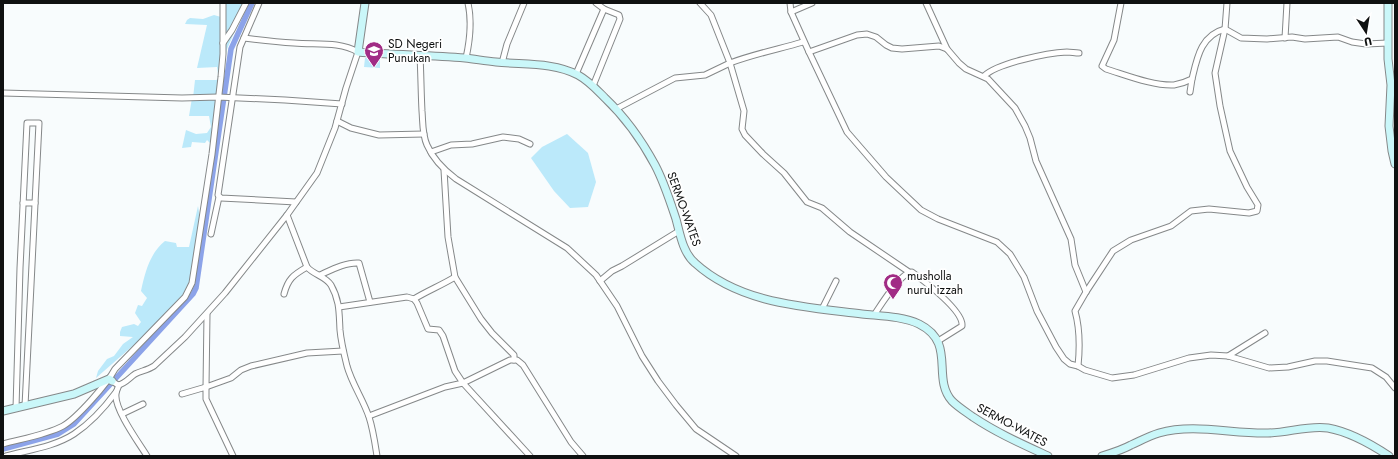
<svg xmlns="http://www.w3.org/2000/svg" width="1398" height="459" font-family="Jost,sans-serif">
  <rect width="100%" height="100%" fill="#f8fcfd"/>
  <g fill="#bbe9fa">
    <polygon points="225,3 247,3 227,49 223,72"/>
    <polygon points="214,15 221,17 221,54 220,72 218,74 217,67 197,68 207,25 185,24 187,20 190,18 203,19"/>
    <polygon points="365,58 380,59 380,68 364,67"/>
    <polygon points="219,79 211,144 207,140 205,143 192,142 191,147 182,148 186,130 196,134 207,133 211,127 209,116 189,116 192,98 193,98 195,80 216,80"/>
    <polygon points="567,134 588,153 596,182 588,207 570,208 554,191 531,158 542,147"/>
    <path d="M198,206L201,224L191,287L185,296L144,336L96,378L98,371L107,359L114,356L123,344L133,337L120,336V332L122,327L134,324L138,326L141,322L135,313L138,305L142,306L147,298L141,291C145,272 150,253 165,241L176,243L177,247H189Z"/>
  </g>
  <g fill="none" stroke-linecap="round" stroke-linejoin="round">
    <polyline stroke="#8ca3e9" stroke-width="5.5" points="3,449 58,434 74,424 193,294 196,288 231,49 252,3"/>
    <defs>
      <g id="street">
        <polyline points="259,3 240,47 218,195 221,198 296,202"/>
        <polyline points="790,3 791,12 809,52 857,35 867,34 876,37 886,45 892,48 902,49 939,46 947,49 959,63 966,69 988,79 1015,108 1025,126 1030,138 1036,161 1071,239 1075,265 1086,292"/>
        <polyline points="926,3 947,49"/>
        <path d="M1121,3L1114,40L1102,66L1106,69C1126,75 1153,86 1174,85C1180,84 1186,82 1192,79C1197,58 1201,35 1225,29L1241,38L1267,39L1292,37L1305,39L1338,37L1352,42L1366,44L1388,43"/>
        <polyline points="791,12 812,3"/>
        <polyline points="1285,38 1287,3"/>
        <path d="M803,42C779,49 754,54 730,63L744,111L742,129L745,135L763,154L784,173L807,202L822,208L850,232L909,272"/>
        <polyline points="223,43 232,30 246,3"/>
        <polyline points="809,52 847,132 886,177 921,210 938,219 997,242 1010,254 1024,277 1037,311 1056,347 1064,359 1070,364 1078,366 1085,370 1112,378 1134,375 1189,358 1211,355 1228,356 1269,368 1288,367 1315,361 1327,361 1372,368 1386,377 1395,388"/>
        <path d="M420,56C421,74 421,93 422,111C423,122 422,134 427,145C433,159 444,170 456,179L567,248L596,275L617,306L642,356L658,381L676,405L696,429L736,456"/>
        <path d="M466,58C470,40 472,21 468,3"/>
        <polyline points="502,63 507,44 524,3"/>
        <polyline points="576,74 604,9"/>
        <path d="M984,76C998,63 1047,53 1067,52C1071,52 1075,53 1079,53"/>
        <polyline points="593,86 620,19 619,15 604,9 596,3"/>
        <polyline points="1190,92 1192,79"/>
        <polyline points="3,93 182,98 218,97 285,100 342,104"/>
        <polyline points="616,109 675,78 705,75 730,63 711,15 700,3"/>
        <polyline points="337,121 351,128 379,135 424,134"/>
        <polyline points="431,152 451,145 472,144 503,137 519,139 530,144"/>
        <polyline points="444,170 448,237 455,277 481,319 492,333 514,355 514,360"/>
        <polyline points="23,203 35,203"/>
        <path d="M287,215L307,267C314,275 325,276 331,285C340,301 339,313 340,330C341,342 344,354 347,366C352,384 363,399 369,417C373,429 375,443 377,456"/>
        <polyline points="211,234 219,197"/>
        <path d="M320,275C331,270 346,262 359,263L370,302"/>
        <polyline points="600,281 612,271 622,266 679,231"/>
        <path d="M284,294C288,279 293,275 307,267"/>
        <path d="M414,299C427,291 442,285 455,277"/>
        <polyline points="339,307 407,297 414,299 417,303 428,329 439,330 443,336 455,371 463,383 530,456"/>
        <polyline points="822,309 836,281"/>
        <polyline points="207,314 206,387 231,378 241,370 251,366 307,353 343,351"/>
        <path d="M874,315C881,305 901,272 912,272C924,281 964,311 962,326L938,341"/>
        <polyline points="1228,356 1265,333"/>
        <path d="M1078,366C1080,347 1080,329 1075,311L1086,292L1113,251L1131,240L1171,226L1191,211L1209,209L1249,213L1257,211L1258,205L1247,187L1230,151L1220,106L1215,73L1225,29L1227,3"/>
        <path d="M112,381L118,385C125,384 129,378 135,374C141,371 148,370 154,366L185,337L225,293L287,215L317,173L335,128L346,88L358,52C339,41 316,45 294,43C277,42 260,40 244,38"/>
        <path d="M119,385C118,388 116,391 116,394C114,409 139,443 147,456"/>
        <polyline points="182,394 206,387 206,399 233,456"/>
        <polyline points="16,408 20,268 27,123 39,123 25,406"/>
        <polyline points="122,414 143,404"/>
        <polyline points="369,416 445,387 463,383 510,360 517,360 523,365 571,442 583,456"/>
        <path d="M3,444C21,439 46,435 63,426C77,418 107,384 115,369L185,297L192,283L212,154L221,77L223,54V3"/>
        <path d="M6,456C28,450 54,447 74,434C89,424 105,407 116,392"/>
      </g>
      <g id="secondary">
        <path d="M365,3L358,52C394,55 429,55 465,58C475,59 485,61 496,62C523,65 553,62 578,75C589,81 597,90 605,98C627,119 641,139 655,165C664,182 670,201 676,219C680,234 683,253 695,263C740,304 805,307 862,314C880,316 902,316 919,324C957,343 931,377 952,401C958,407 966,412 973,417C997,433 1022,444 1048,456"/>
        <polyline points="1388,3 1388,59 1391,85 1389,126 1392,151 1395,164"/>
        <polyline points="3,411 74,394 109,379 112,381"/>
        <path d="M1102,456C1112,453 1122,450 1131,445C1140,441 1149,436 1159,433C1194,423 1232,434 1268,433C1288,433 1308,425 1328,428C1350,432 1371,444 1389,456"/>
      </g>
    </defs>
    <use href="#street" stroke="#858889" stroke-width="7"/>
    <use href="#secondary" stroke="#858889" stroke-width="9"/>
    <use href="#street" stroke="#fff" stroke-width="5"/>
    <use href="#secondary" stroke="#caf7f9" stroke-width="7"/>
  </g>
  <defs>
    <symbol id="school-pin" viewBox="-11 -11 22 30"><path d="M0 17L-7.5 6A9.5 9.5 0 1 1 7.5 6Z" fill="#a12c85" stroke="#fff"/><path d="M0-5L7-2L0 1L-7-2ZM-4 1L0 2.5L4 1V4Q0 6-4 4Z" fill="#fff"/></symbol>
    <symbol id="mosque-pin" viewBox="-11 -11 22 30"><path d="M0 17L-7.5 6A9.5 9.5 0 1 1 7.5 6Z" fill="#a12c85" stroke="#fff"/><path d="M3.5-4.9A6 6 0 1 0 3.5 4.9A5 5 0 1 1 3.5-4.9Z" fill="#fff"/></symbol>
  </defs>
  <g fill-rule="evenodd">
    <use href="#school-pin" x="363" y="40" width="22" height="30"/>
    <use href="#mosque-pin" x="882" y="272" width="22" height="30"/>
  </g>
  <g text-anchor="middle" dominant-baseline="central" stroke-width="3.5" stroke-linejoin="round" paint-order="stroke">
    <g font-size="12" fill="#0f1111" stroke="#fff" text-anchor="start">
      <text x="388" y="44">SD Negeri<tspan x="388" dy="14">Punukan</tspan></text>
      <text x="907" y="276">musholla<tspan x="907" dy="14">nurul izzah</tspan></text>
    </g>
    <g font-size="12" fill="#0f1111" stroke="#fff">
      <text transform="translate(684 209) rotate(70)">SERMO-WATES</text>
      <text transform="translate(1012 425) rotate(28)">SERMO-WATES</text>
    </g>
  </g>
  <rect width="1398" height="459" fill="none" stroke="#0f1111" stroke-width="8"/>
  <g transform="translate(1366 32) rotate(168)" stroke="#ffffff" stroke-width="3" paint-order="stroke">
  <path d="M0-3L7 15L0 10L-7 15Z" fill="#0f1111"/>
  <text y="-6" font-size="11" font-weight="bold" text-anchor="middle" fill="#0f1111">U</text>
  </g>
</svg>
